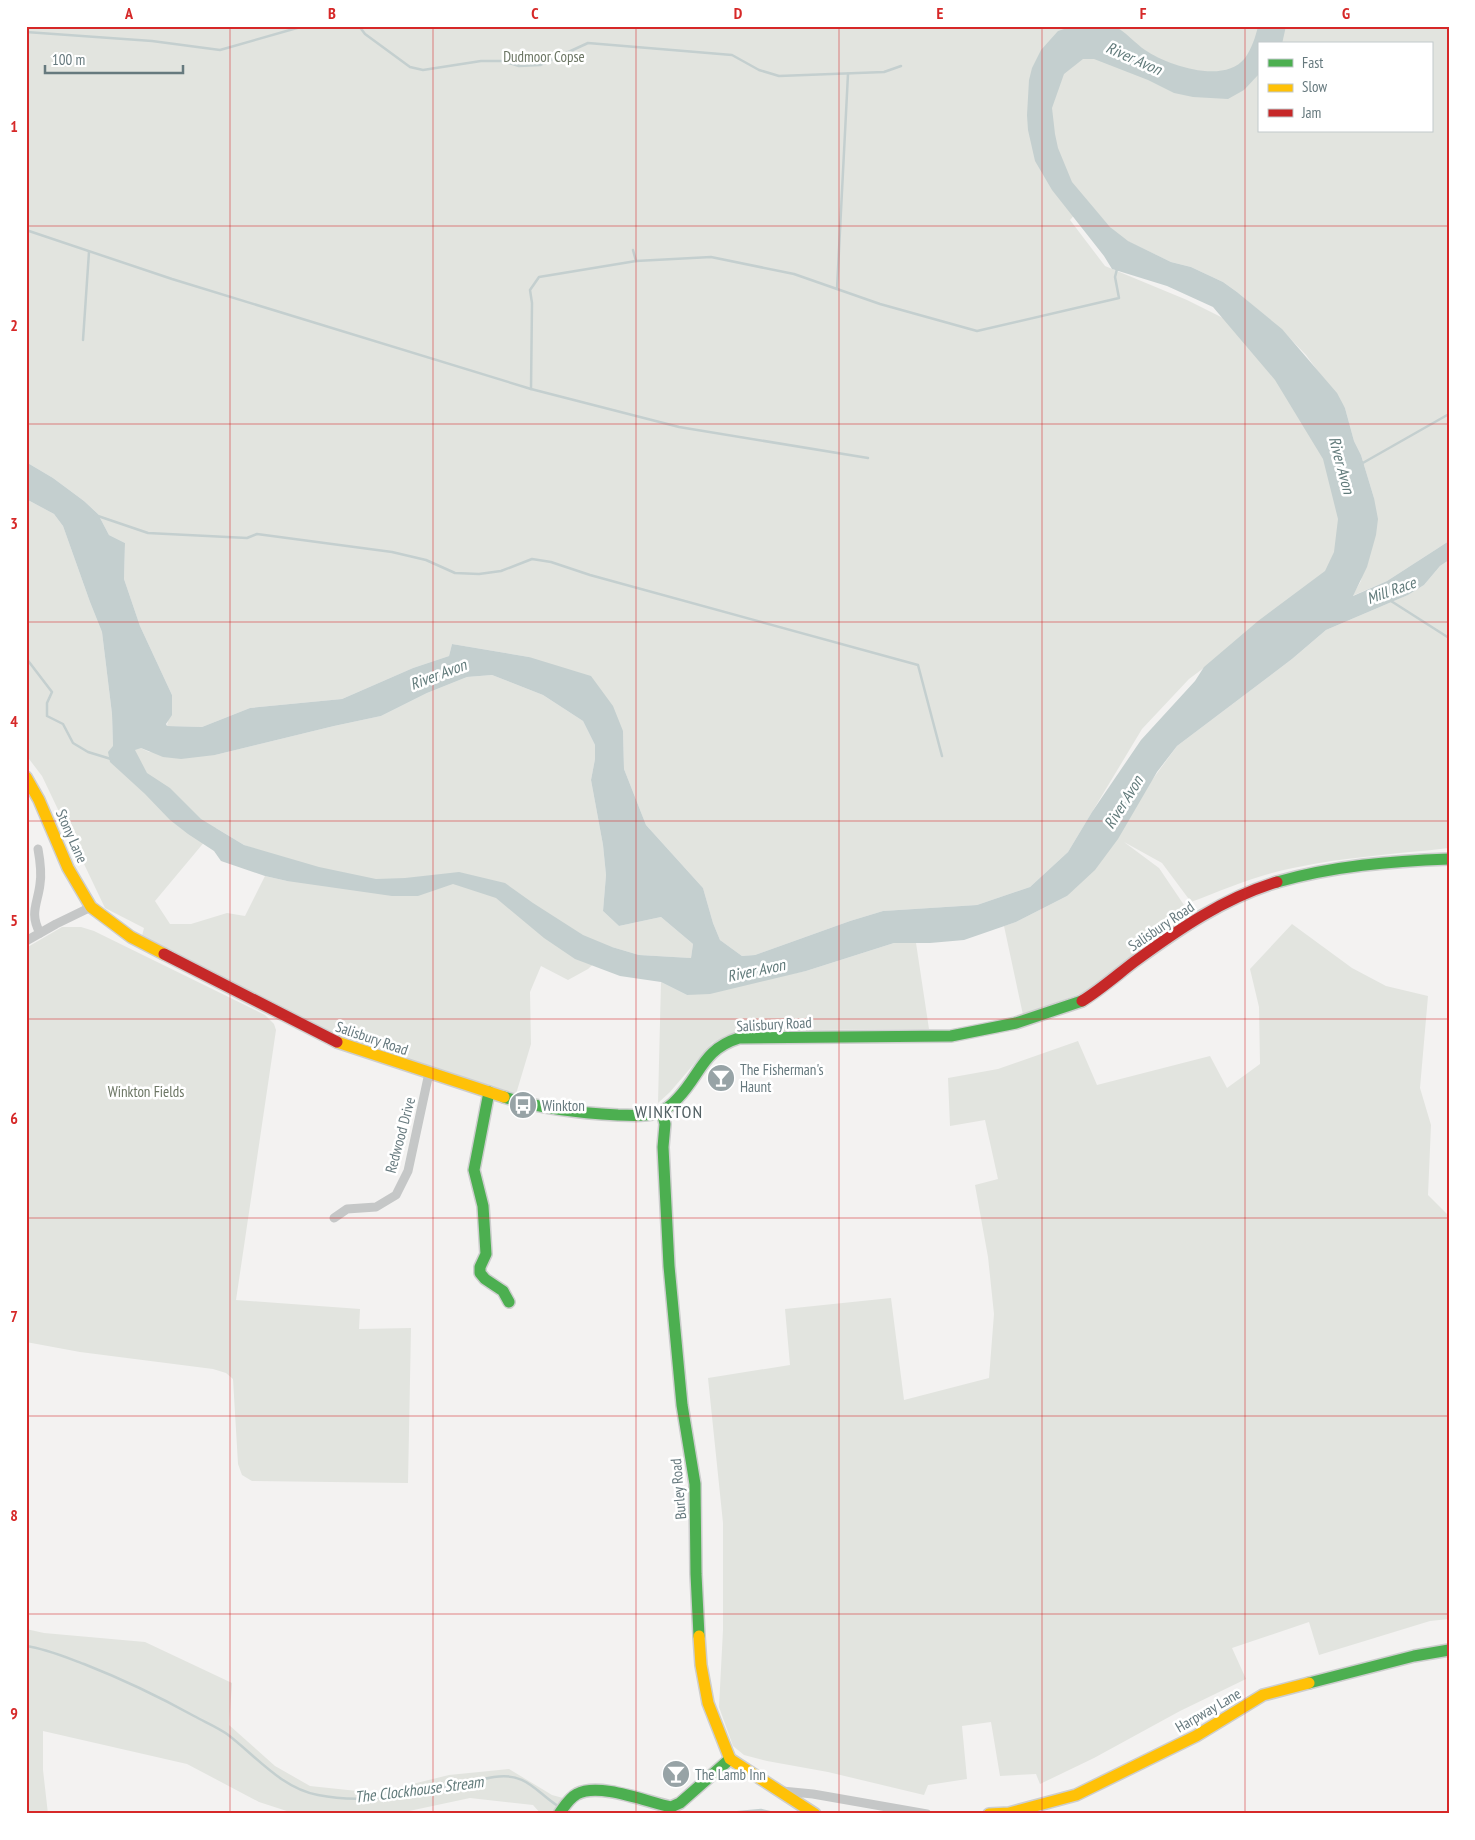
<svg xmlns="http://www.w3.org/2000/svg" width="1475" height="1840" font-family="'PT Sans Narrow',sans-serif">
  <rect width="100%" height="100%" fill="#f3f2f1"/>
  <g fill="#e2e4df" fill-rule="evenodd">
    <path d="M26,26H1449V541L1387,581L1352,596L1361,581L1374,498L1361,455L1354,441L1345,408L1306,355L1282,330L1237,292L1223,282L1191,267L1171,262L1121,238L1110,227L1087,201L1070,220L1105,266L1187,300L1225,319L1287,388L1331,463L1343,524L1335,570L1189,679L1142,729L1068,852L1030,887L977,905L883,911L850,921L755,955L742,956L720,940L713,923L703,888L646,825L624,769L623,731L529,657L452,644L449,656L413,668L342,699L250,708L202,727L167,726L172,695L140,626L124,579L125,543L109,535L98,514L84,501L53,478L26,462ZM1259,44H1431V131H1259Z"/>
    <path d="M26,499L54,514L63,526L90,602L102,632L112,714L113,746L141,748L149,752L215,755L334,726L381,716L427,693L467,677L492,675L543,695L583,721L595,745V759L591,780L603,845L606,875L603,911L619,926L661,917L693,944L691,958L639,955L612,947L588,969L568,980L541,966L530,992L531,1044L516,1094L338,1037L257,998L142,936L144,928L105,908L42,776L26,755ZM216,828L244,845L261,851L287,881L265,876L245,916L227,913L191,924H170L155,901Z"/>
    <path d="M1449,560V848C1397,854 1344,857 1293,868C1257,875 1225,889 1191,902L1162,863L1124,842L1159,868L1184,905L1166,931L1115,972L1085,992L1023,1015L1004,926L1016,922L1067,896L1177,746L1292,659L1326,630L1408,595L1424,585L1440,566Z"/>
    <polygon points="1292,924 1352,968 1386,986 1428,996 1420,1088 1431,1125 1428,1195 1449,1216 1449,1619 1430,1621 1319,1655 1309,1622 1232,1648 1246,1679 1180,1711 1094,1758 1040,1784 1036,1774 1000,1776 991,1722 962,1726 967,1779 928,1785 924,1795 828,1772 767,1761 744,1755 733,1746 719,1707 723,1630 723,1523 708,1378 790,1365 785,1309 891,1298 904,1400 989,1378 994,1314 988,1257 975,1185 998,1179 985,1120 950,1126 948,1078 998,1069 1078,1041 1097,1085 1210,1056 1227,1088 1260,1064 1259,1007 1250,969"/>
    <polygon points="62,927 81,927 94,931 265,1015 274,1024 276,1030 236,1300 360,1309 359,1329 411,1328 408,1483 252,1481 242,1475 238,1464 233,1379 226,1373 213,1369 80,1352 26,1342 26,948"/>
    <polygon points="894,943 916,943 929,1029 818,1030 737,1033 712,1043 670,1092 658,1103 661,982 687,995 806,971"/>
    <polygon points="26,1629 44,1633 145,1642 232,1683 229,1725 275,1766 310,1786 376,1793 449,1775 509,1769 552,1795 563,1798 553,1814 541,1814 533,1805 470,1798 395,1814 296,1814 259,1802 187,1764 43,1731 43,1770 48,1814 26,1814"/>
  </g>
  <path fill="#c4cfcf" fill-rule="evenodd" d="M1073,26C1082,26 1107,24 1115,27C1124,30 1136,44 1145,50C1167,65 1224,85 1245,58C1251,50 1256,36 1258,26H1286L1282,44H1259V74L1244,90L1228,99L1193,97L1174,93L1148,80L1094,59H1083L1064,74L1052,108L1055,134L1058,148L1072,182L1110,227L1128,241L1171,262L1191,267L1223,282L1237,292L1282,329L1337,393L1345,408L1354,441L1361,455L1374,498L1378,519L1376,535L1367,567L1353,596L1387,581L1449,541V560L1440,566L1424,585L1408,595L1326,630L1292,659L1177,746L1157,772L1118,839L1095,870L1067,896L1016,922L964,940L930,943H894L806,971L710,994L687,995L661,982L620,976L575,959L544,938L496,898L453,884L418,896H392L287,881L265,876L221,861L214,851L188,834L170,820L145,794L110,762L108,752L113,746L112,714L102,632L90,602L63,526L54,514L26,499V462L53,478L84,501L98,514L109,535L125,543L124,579L140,626L172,695V715L166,724L167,726L202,727L250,708L342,699L413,668L449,656L452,644L529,657L591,676L613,706L623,731L624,769L646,825L703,888L713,923L720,940L742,956L755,955L850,921L883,911L977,905L1030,887L1068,852L1092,812L1141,740L1195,681L1204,667L1258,621L1325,571L1334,552L1338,519L1323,459L1275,380L1213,307L1167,286L1112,269L1104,256L1052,190L1035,161L1028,130L1027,115L1029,80L1032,68L1041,50L1058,31ZM492,675L543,695L583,721L595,745V759L591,780L603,845L606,875L603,911L619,926L661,917L693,944L691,958L639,955L612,947L583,935L533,903L505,883L459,872L405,878L376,879L319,867L244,845L201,819L170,788L147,773L135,750L141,748L163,757L181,759L215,755L334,726L381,716L427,693L467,677Z"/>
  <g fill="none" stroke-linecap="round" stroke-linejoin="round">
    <g stroke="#c4cfcf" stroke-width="2.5">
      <polyline points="359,26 365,34 410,67 423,70 481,61 502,61 519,66 540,65 588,43 732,55 759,70 779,76 884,72 901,66"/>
      <polyline points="26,32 152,41 220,50 304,26"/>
      <polyline points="26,230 172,279 531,389 679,427 868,458"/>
      <polyline points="633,250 636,261"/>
      <polyline points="837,289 848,74"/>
      <polyline points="83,340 89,252"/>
      <polyline points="531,389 532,303 530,290 539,277 636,261 711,257 794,274 880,304 977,331 1119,298 1115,277 1117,269"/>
      <polyline points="1361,464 1449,414"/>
      <polyline points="95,515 148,533 247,538 257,534 392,552 426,560 455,573 479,574 501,571 532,559 551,562 590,575 918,665 942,756"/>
      <polyline points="1391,601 1449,638"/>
      <polyline points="26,658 52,692 47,703 47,716 63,724 73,743 88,752 111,759"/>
      <path d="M26,1646C47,1649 65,1657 84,1664C122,1679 158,1696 194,1716C205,1722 217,1727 227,1734C256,1756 281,1788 318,1795C376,1807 436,1787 494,1777C526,1772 535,1791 558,1806"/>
      <polyline points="718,1814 761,1810 778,1814"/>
    </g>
    <defs>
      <g id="fast">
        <path d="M1277,882C1333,866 1391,861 1449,859"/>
        <polyline points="489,1092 474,1170 483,1206 486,1254 480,1267 480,1273 485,1279 503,1291 509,1302"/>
        <path d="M504,1097C541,1109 579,1113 618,1115C630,1115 643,1117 656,1113C664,1111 672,1105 678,1098C701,1074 703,1049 739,1038L951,1036L1016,1023L1082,1001"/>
        <polyline points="662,1111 665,1124 663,1147 669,1266 682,1405 695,1484 696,1574 699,1636"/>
        <polyline points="1309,1683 1414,1656 1449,1650"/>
        <path d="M559,1814C564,1807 569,1798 577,1794C599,1782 647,1802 671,1807L680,1803L730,1759"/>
      </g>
      <g id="slow">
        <polyline points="26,777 39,800 68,868 91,907 131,937 164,954"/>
        <polyline points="337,1042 504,1097"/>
        <polyline points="699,1636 701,1665 708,1703 730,1759 815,1814"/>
        <polyline points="989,1814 1009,1813 1076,1795 1196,1736 1263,1695 1309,1683"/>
      </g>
      <g id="jam">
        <polyline points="164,954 337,1042"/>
        <path d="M1082,1001C1100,990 1117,975 1134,962C1179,929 1224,898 1277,882"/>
      </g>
    </defs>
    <use href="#fast" stroke="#cdcece" stroke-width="14"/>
    <use href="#slow" stroke="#cdcece" stroke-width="14"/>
    <use href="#jam" stroke="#cdcece" stroke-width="14"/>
    <g stroke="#c5c7c7" stroke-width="9">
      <path d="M38,849C40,860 42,872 40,884C38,903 29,913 40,933"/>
      <polyline points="26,941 56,924 91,907"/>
      <polyline points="334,1218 347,1209 376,1207 396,1195 408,1171 429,1073"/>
      <polyline points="782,1791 813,1794 927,1814"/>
    </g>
    <use href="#fast" stroke="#4caf50" stroke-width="11"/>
    <use href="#slow" stroke="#ffc107" stroke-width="11"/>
    <use href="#jam" stroke="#c62828" stroke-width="11"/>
  </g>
  <path fill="none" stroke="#d62828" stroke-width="1" stroke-opacity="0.55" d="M230,26V1814M433,26V1814M636,26V1814M839,26V1814M1042,26V1814M1245,26V1814M26,226H1449M26,424H1449M26,622H1449M26,821H1449M26,1019H1449M26,1218H1449M26,1416H1449M26,1614H1449"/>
  <defs>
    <symbol id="bar-disc" viewBox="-11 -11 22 22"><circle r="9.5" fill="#97a3a6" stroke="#fff"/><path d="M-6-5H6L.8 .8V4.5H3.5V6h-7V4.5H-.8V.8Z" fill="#fff"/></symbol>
    <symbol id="bus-disc" viewBox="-11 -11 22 22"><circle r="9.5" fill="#97a3a6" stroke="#fff"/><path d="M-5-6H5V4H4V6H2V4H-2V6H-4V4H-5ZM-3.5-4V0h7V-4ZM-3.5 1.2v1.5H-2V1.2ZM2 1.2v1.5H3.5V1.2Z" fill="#fff"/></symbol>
  </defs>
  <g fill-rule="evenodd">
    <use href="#bar-disc" x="705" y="1062" width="32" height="32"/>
    <use href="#bus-disc" x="507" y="1089" width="32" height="32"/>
    <use href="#bar-disc" x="660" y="1758" width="32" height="32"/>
  </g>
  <g text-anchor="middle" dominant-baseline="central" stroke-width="5" stroke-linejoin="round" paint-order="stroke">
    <g font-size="15" fill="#6c7664" stroke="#fff">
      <text x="544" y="56">Dudmoor Copse</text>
      <text x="146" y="1091">Winkton Fields</text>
    </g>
    <g font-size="15" fill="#66797e" stroke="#fff">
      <text transform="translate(72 836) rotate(66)">Stony Lane</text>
      <text transform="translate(1161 926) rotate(-34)">Salisbury Road</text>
      <text transform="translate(774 1024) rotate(-3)">Salisbury Road</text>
      <text transform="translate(372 1038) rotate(19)">Salisbury Road</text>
      <text transform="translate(400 1135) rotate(-75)">Redwood Drive</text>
      <text transform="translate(678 1489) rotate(-95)">Burley Road</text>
      <text transform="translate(1208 1710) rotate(-30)">Harpway Lane</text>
    </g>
    <g font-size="15" fill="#66797e" stroke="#fff" text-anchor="start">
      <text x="740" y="1069">The Fisherman's<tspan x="740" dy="17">Haunt</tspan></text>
      <text x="542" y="1105">Winkton</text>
      <text x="695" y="1774">The Lamb Inn</text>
    </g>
    <g font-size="16" font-style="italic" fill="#627b7b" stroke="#fff">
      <text transform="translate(1134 58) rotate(24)">River Avon</text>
      <text transform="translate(1342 465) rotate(75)">River Avon</text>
      <text transform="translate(1391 590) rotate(-20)">Mill Race</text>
      <text transform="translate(438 674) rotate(-21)">River Avon</text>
      <text transform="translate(1123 802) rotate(-58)">River Avon</text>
      <text transform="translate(756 970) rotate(-12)">River Avon</text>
      <text transform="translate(419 1789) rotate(-7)">The Clockhouse Stream</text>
    </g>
    <g font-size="18" letter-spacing="1" fill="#536164" stroke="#fff">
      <text x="669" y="1111">WINKTON</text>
    </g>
  </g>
  <rect width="1475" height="1840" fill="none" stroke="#ffffff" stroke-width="55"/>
  <rect x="1258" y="42" width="175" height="90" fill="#ffffff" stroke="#c2c9cb"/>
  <rect x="1268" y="59" width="25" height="8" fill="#4caf50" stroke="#c2c9cb"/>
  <text x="1302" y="68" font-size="15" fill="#66797e">Fast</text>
  <rect x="1268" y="84" width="25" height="8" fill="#ffc107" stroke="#c2c9cb"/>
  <text x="1302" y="92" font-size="15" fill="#66797e">Slow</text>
  <rect x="1268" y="109" width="25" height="8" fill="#c62828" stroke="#c2c9cb"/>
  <text x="1302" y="118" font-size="15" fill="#66797e">Jam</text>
  <path d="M45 65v8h138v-8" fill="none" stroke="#66797e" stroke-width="2.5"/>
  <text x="52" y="65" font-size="15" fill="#66797e" stroke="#ffffff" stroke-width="4" paint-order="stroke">100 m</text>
  <rect x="28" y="28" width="1420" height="1784" fill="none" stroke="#d62828" stroke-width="2"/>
  <g font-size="16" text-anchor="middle" font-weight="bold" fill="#d62828">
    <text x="129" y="19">A</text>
    <text x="332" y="19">B</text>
    <text x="535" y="19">C</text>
    <text x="738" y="19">D</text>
    <text x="940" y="19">E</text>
    <text x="1143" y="19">F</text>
    <text x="1346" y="19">G</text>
    <text x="14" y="132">1</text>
    <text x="14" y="331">2</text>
    <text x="14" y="529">3</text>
    <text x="14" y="727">4</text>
    <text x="14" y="926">5</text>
    <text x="14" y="1124">6</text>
    <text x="14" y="1322">7</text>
    <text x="14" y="1521">8</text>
    <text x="14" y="1719">9</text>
  </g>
</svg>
